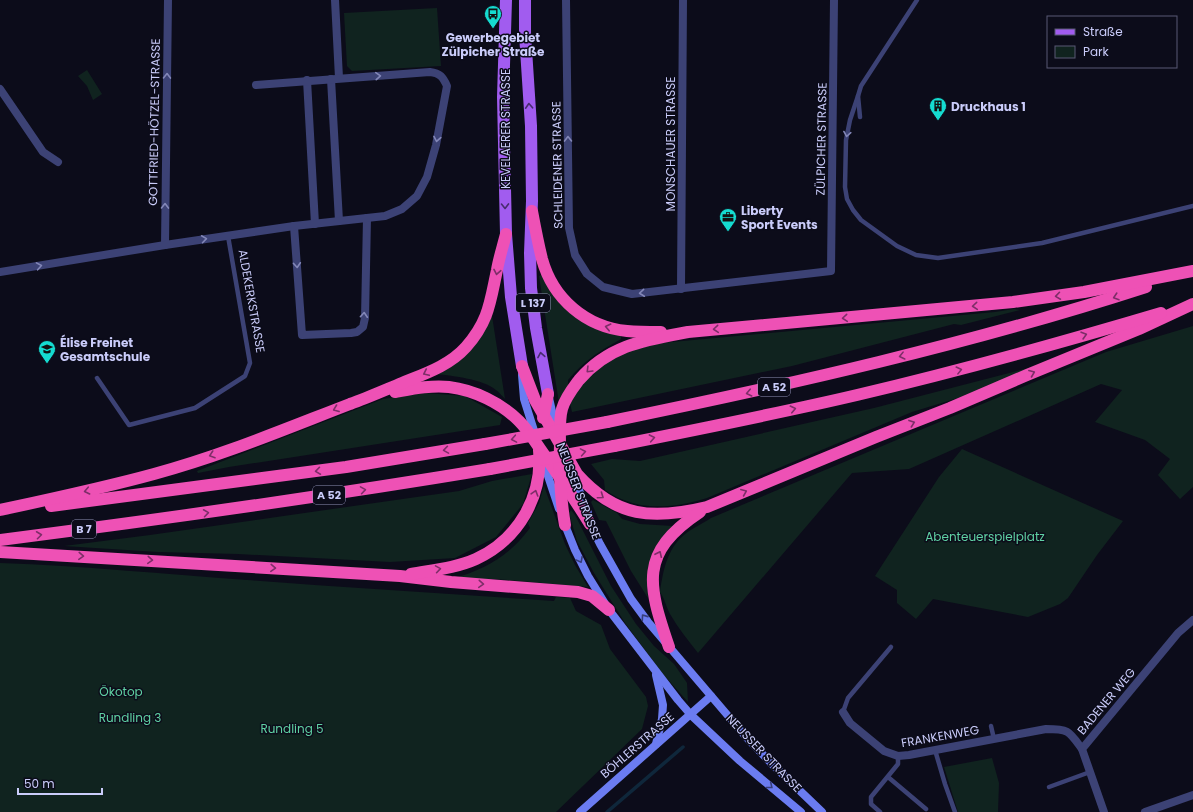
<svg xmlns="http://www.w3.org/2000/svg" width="1193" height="812" font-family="Poppins,sans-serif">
  <rect width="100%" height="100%" fill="#0c0c1a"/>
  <g fill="#10231f">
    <polygon points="437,8 441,66 352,71 347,66 344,13"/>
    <polygon points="87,70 102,94 93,100 87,86 78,76"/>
    <path d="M543,275C561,314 581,326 621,335V339C598,352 585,360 568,380V386L559,403L539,276Z"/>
    <path d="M1014,309L1020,310L961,325L954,324L792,366L572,412L570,403C577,393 583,382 592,373C610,355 637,348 661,343L995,312Z"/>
    <path d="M492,316L505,399C502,396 499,392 496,390C483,379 453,376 437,374L480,336Z"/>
    <path d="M1193,326V487L1180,499L1158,475L1170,459L1145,440L1095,422L1122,390L1101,384L909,469L852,473L698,653C688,640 678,628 670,614C666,607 665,599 660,592C663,571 667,549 684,535C692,528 702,524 711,518L1106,352Z"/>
    <path d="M1040,365L958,398L912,412L707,498C681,506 651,511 624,500C618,498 611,494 605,490L604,480L591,464L612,459L640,461L874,408Z"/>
    <polygon points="425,393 465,396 502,417 500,425 229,467 198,473 197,471 383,399"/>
    <polygon points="962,449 1123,521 1097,555 1068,598 1060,604 1028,617 933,599 916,619 897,603 897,590 875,576 939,477"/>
    <polygon points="532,474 523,504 496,537 455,558 390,562 238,554 158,552 64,546 150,535 459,491 492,481"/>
    <path d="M544,486L565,544L575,565L588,587L496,579H452C486,569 508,557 530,528L528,523L539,503Z"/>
    <polygon points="593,500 617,513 622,519 640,524 673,526 651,562 647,585 648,598 631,571 606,521 599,520 591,502"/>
    <polygon points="571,510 575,515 611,586 636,624 654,646 674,664 687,683 688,702 663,674 625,623 594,573 577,541 569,513"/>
    <path d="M0,563C82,566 165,574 247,580C349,588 452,594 554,601L556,597L570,598L576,611L601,625L610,649L646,697L648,706L642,729L556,812H0Z"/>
    <polygon points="992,758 999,783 998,812 958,812 944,767"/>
  </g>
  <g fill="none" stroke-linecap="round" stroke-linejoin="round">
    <polyline stroke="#0f273b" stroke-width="3.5" points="607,812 683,747"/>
    <g stroke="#3c4275" stroke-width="4.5">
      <polyline points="858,96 850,120 846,140 845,187 847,199 853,210 861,220 897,246 916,255 938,258 1042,243 1193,206"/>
      <polyline points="860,117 858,96 861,86 917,0"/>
      <polyline points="97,378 129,425 195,408 245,376 250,363 228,236"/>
      <polyline points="843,712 848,698 891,647"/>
      <polyline points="991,726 994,739"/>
      <polyline points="935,750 945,784 955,812"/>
      <polyline points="888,777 926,809"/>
      <polyline points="1049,787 1090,772"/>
      <polyline points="880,812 871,804 871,797 898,764 898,756"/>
    </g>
    <g stroke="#3c4275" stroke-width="8">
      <polyline points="335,0 339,78"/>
      <polyline points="566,0 569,228 575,255 587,274 603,287 632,294 831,271 834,0"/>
      <polyline points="331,79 339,221"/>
      <polyline points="307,80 315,224"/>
      <polyline points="0,89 43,152 58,162"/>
      <polyline points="294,226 302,335 351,333 357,332 363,327 365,318 367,218"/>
      <polyline points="165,245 168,0"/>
      <path d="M0,272L165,245L294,226L385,216L402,209L417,196L427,177L436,145L447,86C443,77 440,73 430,72L256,85"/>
      <polyline points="681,289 683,0"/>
      <path d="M843,712L850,723L884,751L898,756L909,755L1046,729C1069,729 1069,731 1082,749"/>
      <polyline points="1104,812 1082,749 1178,633 1193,620"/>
      <polyline points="1145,812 1193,795"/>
    </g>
    <g stroke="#6b7cf1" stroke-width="8">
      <polyline points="522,375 524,399 536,437"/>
      <polyline points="549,398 556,429"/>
      <polyline points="542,458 559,509"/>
      <polyline points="571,470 588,513 590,524 600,544 631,599 648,622 747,738 771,763 822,812"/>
      <polyline points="563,520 575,550 588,576 609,610 678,700 691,715 740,761 801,812"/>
      <polyline points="656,675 663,705 662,719 656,744"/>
      <polyline points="580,812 711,696"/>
    </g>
    <g stroke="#a15cef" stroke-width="12">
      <polyline points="506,0 503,97 506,234 511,297 522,366"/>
      <polyline points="525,0 525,34 531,126 532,201 530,253 531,288 536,328 548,394"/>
    </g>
    <g stroke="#ee51b5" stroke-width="12">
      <path d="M532,211C535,227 538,243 542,259C553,299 586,327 627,331C638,332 650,332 661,332"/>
      <path d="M522,366L535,400L577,474C616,518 653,520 707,507L876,437L950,408L1027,375L1139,329L1193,304"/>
      <path d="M395,392C412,389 431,385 449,387C474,390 501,403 519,421C529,431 535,442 543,453C559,476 575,500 590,524"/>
      <polyline points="543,418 548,394"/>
      <path d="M607,422C789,385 970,344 1146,287"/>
      <path d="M614,446C695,430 776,414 857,395C959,371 1060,343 1161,313"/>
      <polyline points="51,506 346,467 485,444"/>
      <path d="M0,510C51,499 103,488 154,474C221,456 285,429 350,404C367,398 385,390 402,383C424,374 449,366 466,347C489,321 490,302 497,270C499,258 503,246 506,234"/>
      <path d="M565,525C560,496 559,474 560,445C560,433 559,420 562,409C565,398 573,388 579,380C609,345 645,340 688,332L1013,302L1084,292L1193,271"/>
      <path d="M0,540C164,519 327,496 490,469"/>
      <polyline points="0,552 400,576 451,582 578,592 592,596 609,610"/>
      <path d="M411,574C433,570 456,568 476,559C519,539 543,496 539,450"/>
      <path d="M669,647C648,585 638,553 700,512"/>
    </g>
    <g stroke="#ee51b5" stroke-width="12">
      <polyline points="485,444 607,422"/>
      <polyline points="490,469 614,446"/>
    </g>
  </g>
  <defs><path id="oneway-chevron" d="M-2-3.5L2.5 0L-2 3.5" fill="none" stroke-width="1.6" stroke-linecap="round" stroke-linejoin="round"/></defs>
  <g stroke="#8387b8">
    <use href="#oneway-chevron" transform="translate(167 76) rotate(-89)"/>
    <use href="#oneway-chevron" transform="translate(378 76) rotate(-4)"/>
    <use href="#oneway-chevron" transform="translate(847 134) rotate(99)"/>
    <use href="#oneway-chevron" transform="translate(437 139) rotate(100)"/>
    <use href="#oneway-chevron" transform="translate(568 139) rotate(-91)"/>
    <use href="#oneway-chevron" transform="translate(165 206) rotate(-89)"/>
    <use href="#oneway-chevron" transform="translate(204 239) rotate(-8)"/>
    <use href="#oneway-chevron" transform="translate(297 265) rotate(86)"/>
    <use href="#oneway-chevron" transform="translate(39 266) rotate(-10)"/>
    <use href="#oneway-chevron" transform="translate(642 293) rotate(174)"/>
    <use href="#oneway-chevron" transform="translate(364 315) rotate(-86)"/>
  </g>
  <g stroke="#482c6f">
    <use href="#oneway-chevron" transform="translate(529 106) rotate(-93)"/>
    <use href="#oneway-chevron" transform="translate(505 206) rotate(89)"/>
    <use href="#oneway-chevron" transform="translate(541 355) rotate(-100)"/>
  </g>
  <g stroke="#7d2e68">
    <use href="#oneway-chevron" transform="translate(497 272) rotate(101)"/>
    <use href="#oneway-chevron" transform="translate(1058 296) rotate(172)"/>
    <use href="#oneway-chevron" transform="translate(1116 297) rotate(162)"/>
    <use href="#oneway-chevron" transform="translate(975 306) rotate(175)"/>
    <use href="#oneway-chevron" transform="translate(845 318) rotate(175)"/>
    <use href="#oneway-chevron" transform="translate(608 327) rotate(-167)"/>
    <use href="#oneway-chevron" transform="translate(716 329) rotate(175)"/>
    <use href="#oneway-chevron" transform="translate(1084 335) rotate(-16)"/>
    <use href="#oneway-chevron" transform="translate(902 356) rotate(166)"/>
    <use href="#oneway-chevron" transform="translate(589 370) rotate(135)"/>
    <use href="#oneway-chevron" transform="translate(959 370) rotate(-14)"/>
    <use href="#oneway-chevron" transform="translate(426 373) rotate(155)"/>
    <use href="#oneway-chevron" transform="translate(1032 373) rotate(-22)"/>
    <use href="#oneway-chevron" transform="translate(749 393) rotate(167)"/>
    <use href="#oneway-chevron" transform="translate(336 409) rotate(159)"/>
    <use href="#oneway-chevron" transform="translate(793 409) rotate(-13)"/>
    <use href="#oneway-chevron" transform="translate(912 423) rotate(-20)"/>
    <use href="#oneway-chevron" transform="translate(652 438) rotate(-11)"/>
    <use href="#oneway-chevron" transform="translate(514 439) rotate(170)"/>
    <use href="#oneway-chevron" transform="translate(446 450) rotate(171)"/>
    <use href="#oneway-chevron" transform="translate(583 452) rotate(-10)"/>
    <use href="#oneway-chevron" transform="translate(212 455) rotate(161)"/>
    <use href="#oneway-chevron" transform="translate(318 471) rotate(172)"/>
    <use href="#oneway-chevron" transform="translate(363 490) rotate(-9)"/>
    <use href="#oneway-chevron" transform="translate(87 491) rotate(168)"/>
    <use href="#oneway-chevron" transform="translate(744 492) rotate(-23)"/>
    <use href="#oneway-chevron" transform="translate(535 493) rotate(-73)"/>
    <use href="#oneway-chevron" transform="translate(601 496) rotate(35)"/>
    <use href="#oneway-chevron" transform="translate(206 513) rotate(-8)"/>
    <use href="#oneway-chevron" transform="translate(39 535) rotate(-7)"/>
    <use href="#oneway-chevron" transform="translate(659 554) rotate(-65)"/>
    <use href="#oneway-chevron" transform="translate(81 556) rotate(3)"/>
    <use href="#oneway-chevron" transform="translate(150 560) rotate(4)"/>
    <use href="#oneway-chevron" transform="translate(273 568) rotate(3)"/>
    <use href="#oneway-chevron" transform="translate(438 569) rotate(-9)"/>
    <use href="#oneway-chevron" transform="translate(481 584) rotate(4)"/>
  </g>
  <g stroke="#373e7b">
    <use href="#oneway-chevron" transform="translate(580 560) rotate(62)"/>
    <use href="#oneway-chevron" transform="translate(644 617) rotate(-125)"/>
    <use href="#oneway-chevron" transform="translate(770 786) rotate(39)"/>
  </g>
  <defs>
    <symbol id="bus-pin" viewBox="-11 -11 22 30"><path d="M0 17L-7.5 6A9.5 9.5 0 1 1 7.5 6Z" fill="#15dbd0" stroke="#0c0c1a"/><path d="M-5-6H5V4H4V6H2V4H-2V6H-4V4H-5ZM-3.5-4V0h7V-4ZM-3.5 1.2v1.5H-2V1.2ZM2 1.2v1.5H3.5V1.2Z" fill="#111"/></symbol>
    <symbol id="building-pin" viewBox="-11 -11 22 30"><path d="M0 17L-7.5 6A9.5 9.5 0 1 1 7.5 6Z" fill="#15dbd0" stroke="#0c0c1a"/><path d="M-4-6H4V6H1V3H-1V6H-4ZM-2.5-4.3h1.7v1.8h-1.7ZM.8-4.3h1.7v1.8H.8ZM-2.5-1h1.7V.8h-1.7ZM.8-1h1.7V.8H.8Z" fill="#111"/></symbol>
    <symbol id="office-pin" viewBox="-11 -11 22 30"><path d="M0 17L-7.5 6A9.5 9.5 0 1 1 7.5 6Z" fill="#15dbd0" stroke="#0c0c1a"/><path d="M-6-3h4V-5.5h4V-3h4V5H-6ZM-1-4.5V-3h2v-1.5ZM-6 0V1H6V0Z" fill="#111"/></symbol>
    <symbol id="school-pin" viewBox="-11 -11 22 30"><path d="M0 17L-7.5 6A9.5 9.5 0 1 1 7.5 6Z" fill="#15dbd0" stroke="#0c0c1a"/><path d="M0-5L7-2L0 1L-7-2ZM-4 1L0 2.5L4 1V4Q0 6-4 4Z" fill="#111"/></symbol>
  </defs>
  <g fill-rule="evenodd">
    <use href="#bus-pin" x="483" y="4" width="20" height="27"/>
    <use href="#building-pin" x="928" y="96" width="20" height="27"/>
    <use href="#office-pin" x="718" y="207" width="20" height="27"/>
    <use href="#school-pin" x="37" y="339" width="20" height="27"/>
  </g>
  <g text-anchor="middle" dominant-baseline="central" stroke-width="3" stroke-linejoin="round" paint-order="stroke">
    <g fill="#0c0c1a" stroke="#9192b7" stroke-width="1">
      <rect x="516" y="294" width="34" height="18" rx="3"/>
      <rect x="758" y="378" width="32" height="18" rx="3"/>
      <rect x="313" y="486" width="32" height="18" rx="3"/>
      <rect x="72" y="520" width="24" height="18" rx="3"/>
    </g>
    <g font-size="11" font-weight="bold" fill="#caccfa">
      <text x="533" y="303">L 137</text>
      <text x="774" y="387">A 52</text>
      <text x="329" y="495">A 52</text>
      <text x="84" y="529">B 7</text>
    </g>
    <g font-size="12" font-weight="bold" fill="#caccfa" stroke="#0c0c1a" text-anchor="start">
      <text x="493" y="37" text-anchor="middle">Gewerbegebiet<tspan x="493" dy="14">Zülpicher Straße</tspan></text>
      <text x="951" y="106">Druckhaus 1</text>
      <text x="741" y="210">Liberty<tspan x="741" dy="14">Sport Events</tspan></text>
      <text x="60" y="342">Élise Freinet<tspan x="60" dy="14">Gesamtschule</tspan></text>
    </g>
    <g font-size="12" fill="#caccfa" stroke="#0c0c1a">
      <text transform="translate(154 122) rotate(-89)">GOTTFRIED-HÖTZEL-STRASSE</text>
      <text transform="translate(505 129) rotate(-90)">KEVELAERER STRASSE</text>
      <text transform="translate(821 139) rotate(-89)">ZÜLPICHER STRASSE</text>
      <text transform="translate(670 144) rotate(-90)">MONSCHAUER STRASSE</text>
      <text transform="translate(557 165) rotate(-91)">SCHLEIDENER STRASSE</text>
      <text transform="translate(252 301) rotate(80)">ALDEKERKSTRASSE</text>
      <text transform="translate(579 491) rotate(69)">NEUSSER STRASSE</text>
      <text transform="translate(1106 701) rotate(-50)">BADENER WEG</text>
      <text transform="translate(940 736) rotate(-10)">FRANKENWEG</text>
      <text transform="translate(637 745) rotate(-41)">BÖHLERSTRASSE</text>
      <text transform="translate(764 753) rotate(46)">NEUSSER STRASSE</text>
    </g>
    <g font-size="12" fill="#5fd1a3" stroke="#0c0c1a">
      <text x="985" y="536">Abenteuerspielplatz</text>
      <text x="121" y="691">Ökotop</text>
      <text x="130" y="717">Rundling 3</text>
      <text x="292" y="728">Rundling 5</text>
    </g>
  </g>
  <rect x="1047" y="16" width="130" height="52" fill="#0c0c1a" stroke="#585974"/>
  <rect x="1055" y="29" width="20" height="6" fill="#a15cef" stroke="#585974"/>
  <text x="1083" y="36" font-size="12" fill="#caccfa">Straße</text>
  <rect x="1055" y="46" width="20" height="12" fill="#10231f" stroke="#585974"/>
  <text x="1083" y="56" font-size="12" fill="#caccfa">Park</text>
  <path d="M18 788v6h84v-6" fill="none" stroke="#caccfa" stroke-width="2"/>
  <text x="24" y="788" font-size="12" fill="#caccfa" stroke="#0c0c1a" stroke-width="3" paint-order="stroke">50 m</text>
</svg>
